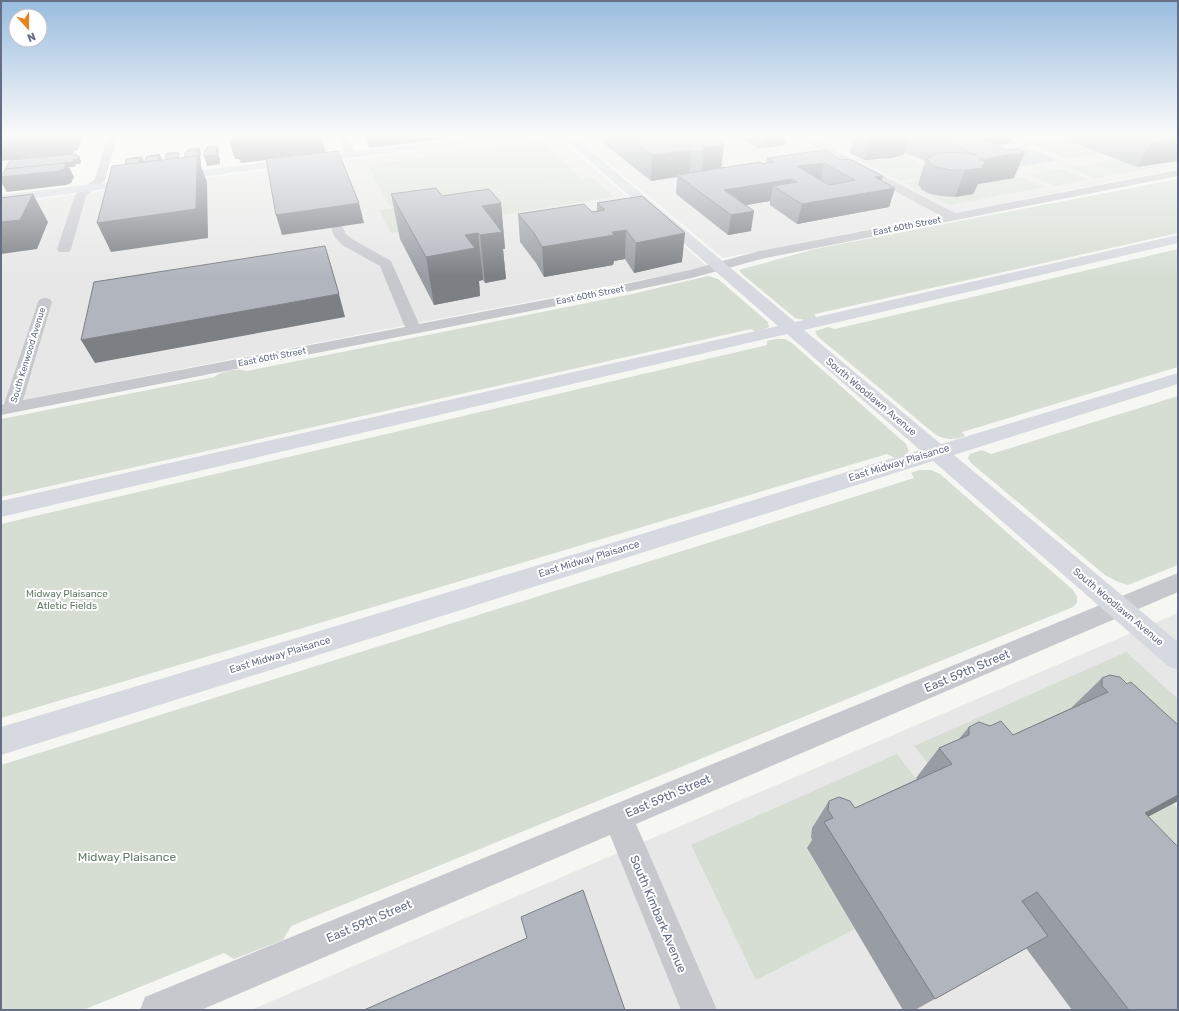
<svg xmlns="http://www.w3.org/2000/svg" width="1179" height="1011" font-family="Rubik,sans-serif">
  <rect width="100%" height="100%" fill="#f6f7f3"/>
  <g fill="#e7e7e7">
    <polygon points="544,135 556,135 708,267 1,404 1,204"/>
    <polygon points="574,135 1178,135 1178,169 723,258"/>
    <polygon points="1178,613 1178,1010 251,1010"/>
  </g>
  <g fill="#d6ded4">
    <polygon points="1014,135 1053,135 1102,153 1067,159 1008,136"/>
    <polygon points="543,142 581,179 593,178 613,197 391,233 379,210 575,180 390,207 368,165"/>
    <polygon points="902,155 942,174 901,181 857,159 864,160 882,160"/>
    <polygon points="1118,159 1137,167 1153,164 1162,166 1095,178 1070,168"/>
    <polygon points="1062,169 1087,179 1055,186 1030,175"/>
    <path d="M946,175L921,187V189C936,197 955,193 972,191L975,190V185L1020,177L1045,187L949,205L904,183Z"/>
    <polygon points="1178,179 1178,233 815,314 816,318 805,320 795,318 742,274 739,270 815,249"/>
    <path d="M1178,249V367L962,432L965,436C954,440 947,440 936,435L817,336L815,331L828,327L835,329Z"/>
    <path d="M708,276L718,279L768,322L769,327L756,332L751,329L1,497V419L214,377C222,371 237,367 247,371L632,294Z"/>
    <polygon points="776,339 785,339 792,343 906,444 909,451 906,454 895,458 887,454 1,718 1,524 767,345 767,341"/>
    <polygon points="1178,396 1178,565 1128,585 1116,581 1105,575 971,463 968,458 970,454 982,450 991,454"/>
    <polygon points="919,470 931,470 940,474 1072,589 1077,596 1077,603 1073,607 291,926 283,940 234,959 224,953 83,1010 1,1010 1,765 914,478 911,473"/>
    <polygon points="1126,652 1178,699 1178,794 933,770 914,746"/>
    <polygon points="897,754 927,793 807,849 855,929 756,980 691,845"/>
    <polygon points="1173,804 1178,810 1178,828 1176,829 1178,831 1178,866 1106,839"/>
  </g>
  <polygon fill="#c2c9d1" points="1022,146 1058,160 998,171 963,156"/>
  <g fill="none" stroke-linecap="round" stroke-linejoin="round">
    <g fill="#c7c8cd" fill-rule="evenodd">
      <polygon points="108,135 118,135 105,180 86,196 71,249 69,252 59,252 57,249 75,195 95,179"/>
      <polygon points="337,135 347,135 356,155 355,157 347,157"/>
      <polygon points="792,135 804,135 955,213 1178,170 1178,176 761,259 692,278 612,295 1,415 1,405 4,404 38,302 40,299 45,298 50,299 52,302 23,400 405,327 380,266 342,245 334,236 331,227 333,224 341,224 346,234 352,239 391,261 419,324 612,287 690,270 759,251 941,216"/>
      <polygon points="1178,573 1178,592 636,824 717,1010 681,1010 610,835 201,1010 140,1010 145,997"/>
    </g>
    <g fill="#d6d9df" fill-rule="evenodd">
      <polygon points="481,135 514,135 509,138 175,180 171,179 169,177 171,175 175,174"/>
      <polygon points="560,135 572,135 795,322 1178,235 1178,243 804,330 941,444 1178,373 1178,384 954,455 1178,642 1178,670 1168,666 933,461 1,755 1,727 920,450 787,334 1,517 1,501 778,326"/>
      <polygon points="137,179 141,180 143,182 141,184 1,203 1,195"/>
    </g>
  </g>
  <g fill="#989ca3">
    <polygon points="366,135 447,135 447,138 369,148 367,143"/>
    <polygon points="593,135 717,135 721,168 766,163 767,158 841,160 895,188 889,207 797,224 770,205 770,201 746,205 751,231 728,235 676,194 677,177 651,181"/>
    <polygon points="734,135 787,135 785,145 763,148 758,148 738,139"/>
    <polygon points="854,135 1014,135 1013,136 1010,143 996,145 1014,178 978,184 973,194 955,197 941,196 928,193 921,189 921,187 918,185 925,161 904,152 904,154 902,155 892,158 864,160 850,153"/>
    <polygon points="1053,135 1178,135 1177,160 1177,161 1137,167"/>
    <polygon points="391,194 442,196 501,203 505,249 503,249 506,279 485,283 483,280 479,281 480,296 434,305 400,239"/>
    <polygon points="597,203 682,262 634,273 625,259 614,261 613,265 544,277 536,263 520,242 518,214 592,212 597,211"/>
    <polygon points="1102,678 1127,684 1178,725 1178,801 1149,816 1178,1010 1072,1010 1026,948 915,1010 903,1010 807,848 812,840 811,837 812,828 829,801 855,808 917,779 916,778 939,748 958,740 969,727 1013,735 1071,708"/>
  </g>
  <g fill="#7c7f84">
    <polygon points="1,135 84,135 78,150 74,151 72,155 48,158 47,156 1,161"/>
    <polygon points="154,135 177,135 155,138"/>
    <polygon points="227,135 322,135 326,153 241,163 239,159 235,159"/>
    <polygon points="367,135 447,135 447,138 369,148"/>
    <polygon points="765,135 787,135 785,145 763,148"/>
    <polygon points="909,135 904,154 902,155 892,158 864,160 871,136"/>
    <polygon points="963,135 1014,135 1013,136 1010,143 965,150"/>
    <polygon points="1178,138 1178,160 1177,161 1137,167 1151,142"/>
    <polygon points="724,145 721,170 701,174 704,151 703,148"/>
    <polygon points="217,146 219,151 219,154 218,154 220,158 220,164 207,166 204,156 208,155"/>
    <polygon points="199,148 201,153 201,156 200,156 201,160 201,166 207,182 208,238 111,252 97,223 188,168"/>
    <polygon points="692,150 689,175 677,175 677,177 651,181 652,155"/>
    <polygon points="1025,152 1014,178 978,184 973,194 955,197 965,170 983,164 985,159"/>
    <polygon points="76,154 78,158 79,156 81,161 80,164 76,164 75,167 69,167 74,177 71,183 66,185 7,192 1,182 1,177 8,174"/>
    <polygon points="160,154 163,164 148,159"/>
    <polygon points="142,157 144,161 144,164 124,166"/>
    <polygon points="824,163 820,181 797,166"/>
    <polygon points="883,176 878,191 895,188 889,207 797,224 802,204 875,177"/>
    <polygon points="792,179 789,196 773,186 770,201 723,209 724,190"/>
    <polygon points="33,194 48,222 37,249 1,254 1,222"/>
    <polygon points="359,203 364,223 282,235 276,215"/>
    <polygon points="501,203 505,249 503,249 506,279 485,283 480,235 482,206"/>
    <polygon points="754,211 751,231 728,235 731,215"/>
    <polygon points="626,230 625,259 614,261 613,265 544,277 542,247 612,232"/>
    <polygon points="478,233 483,280 479,281 480,296 434,305 426,257 465,235"/>
    <polygon points="685,233 682,262 634,273 636,243"/>
    <polygon points="339,294 345,317 95,363 81,340"/>
    <polygon points="1178,795 1178,801 1106,839 1145,813"/>
  </g>
  <g fill="#b1b5bd" stroke="#7c7f84" fill-rule="evenodd">
    <polygon points="232,135 257,135 232,138"/>
    <polygon points="625,135 717,135 724,145 703,148 704,151 693,151 692,150 652,155"/>
    <polygon points="931,135 972,135 1008,150 1017,149 1025,152 985,159 979,158 986,163 982,165 983,168 965,170 951,170 937,167 929,163 930,161 926,159 931,157 932,155 947,152 962,153 977,155"/>
    <polygon points="1133,135 1178,135 1178,138 1151,142"/>
    <polygon points="217,146 218,149 216,149 216,148 207,150 207,147"/>
    <polygon points="199,148 199,151 198,151 198,150 188,152 188,149"/>
    <polygon points="216,148 217,155 204,156 204,150"/>
    <polygon points="198,150 198,157 197,156 185,157 185,152"/>
    <path d="M824,150L841,160L850,159L883,176L875,177L895,188L802,204L773,186L797,182L792,179L724,190L754,211L731,215L677,175L760,162L762,164L773,162L767,158ZM824,163L855,180L829,185L797,166L825,163Z"/>
    <polygon points="338,151 359,203 276,215 266,159"/>
    <polygon points="178,152 178,153 167,154 167,153"/>
    <polygon points="179,153 178,158 165,160 166,154"/>
    <polygon points="76,154 75,156 79,156 78,159 73,160 73,162 5,170 10,160"/>
    <polygon points="160,154 159,158 159,155 148,157 148,156"/>
    <polygon points="159,155 159,160 145,162 146,157"/>
    <polygon points="197,156 196,209 97,223 112,166"/>
    <polygon points="142,157 142,160 141,160 140,158 131,159 131,158"/>
    <polygon points="140,158 139,163 125,164 126,159"/>
    <polygon points="66,163 64,169 58,171 1,177 1,175 6,169"/>
    <polygon points="436,188 442,196 489,189 501,203 482,206 502,232 480,235 478,233 465,235 475,248 426,257 391,194"/>
    <polygon points="33,194 20,220 1,222 1,198"/>
    <polygon points="642,196 685,233 636,243 626,230 612,232 614,235 542,247 534,233 518,214 584,204 592,212 605,210 597,203"/>
    <polygon points="325,246 339,294 81,340 94,282"/>
    <polygon points="1110,675 1120,677 1127,684 1131,682 1178,725 1178,795 1145,813 1178,847 1178,1010 1129,1010 1037,892 1022,901 1048,936 935,999 824,822 833,818 828,810 829,801 839,797 850,801 855,808 952,764 939,748 969,735 969,727 979,722 990,726 1001,721 1013,735 1108,692 1102,686 1102,678"/>
    <polygon points="583,890 625,1010 364,1010 527,938 521,917"/>
  </g>
  <linearGradient id="sky" x2="0" y2="1"><stop stop-color="#99bcdf"/><stop offset="0.49" stop-color="#fbfbfa"/><stop offset="1" stop-color="#fbfbfa" stop-opacity="0"/></linearGradient>
  <rect width="1179" height="277" fill="url(#sky)"/>
  <g text-anchor="middle" dominant-baseline="central" stroke-width="4" stroke-linejoin="round" paint-order="stroke">
    <g font-size="9" fill="#656e85" stroke="#fff">
      <text transform="translate(907 226) rotate(-11)">East 60th Street</text>
      <text transform="translate(590 295) rotate(-11)">East 60th Street</text>
      <text transform="translate(28 355) rotate(-73)">South Kenwood Avenue</text>
      <text transform="translate(272 357) rotate(-11)">East 60th Street</text>
    </g>
    <g font-size="10" fill="#656e85" stroke="#fff">
      <text transform="translate(871 397) rotate(40)">South Woodlawn Avenue</text>
      <text transform="translate(899 463) rotate(-17)">East Midway Plaisance</text>
      <text transform="translate(589 559) rotate(-17)">East Midway Plaisance</text>
      <text transform="translate(1118 607) rotate(40)">South Woodlawn Avenue</text>
      <text transform="translate(280 655) rotate(-17)">East Midway Plaisance</text>
    </g>
    <g font-size="10" fill="#647c65" stroke="#fff">
      <text x="67" y="594">Midway Plaisance<tspan x="67" dy="12">Atletic Fields</tspan></text>
    </g>
    <g font-size="12" fill="#656e85" stroke="#fff">
      <text transform="translate(967 671) rotate(-23)">East 59th Street</text>
      <text transform="translate(668 796) rotate(-23)">East 59th Street</text>
      <text transform="translate(658 914) rotate(67)">South Kimbark Avenue</text>
      <text transform="translate(369 921) rotate(-23)">East 59th Street</text>
    </g>
    <g font-size="12" fill="#647c65" stroke="#fff">
      <text x="127" y="857">Midway Plaisance</text>
    </g>
  </g>
  <rect width="1179" height="1011" fill="none" stroke="#656e85" stroke-width="4"/>
  <g transform="translate(28 28) rotate(159)"><circle r="19" fill="#ffffff" stroke="#c1c5ce"/>
  <path d="M0-3L7 15L0 10L-7 15Z" fill="#e68323"/>
  <text y="-6" font-size="11" font-weight="bold" text-anchor="middle" fill="#656e85">N</text>
  </g>
</svg>
